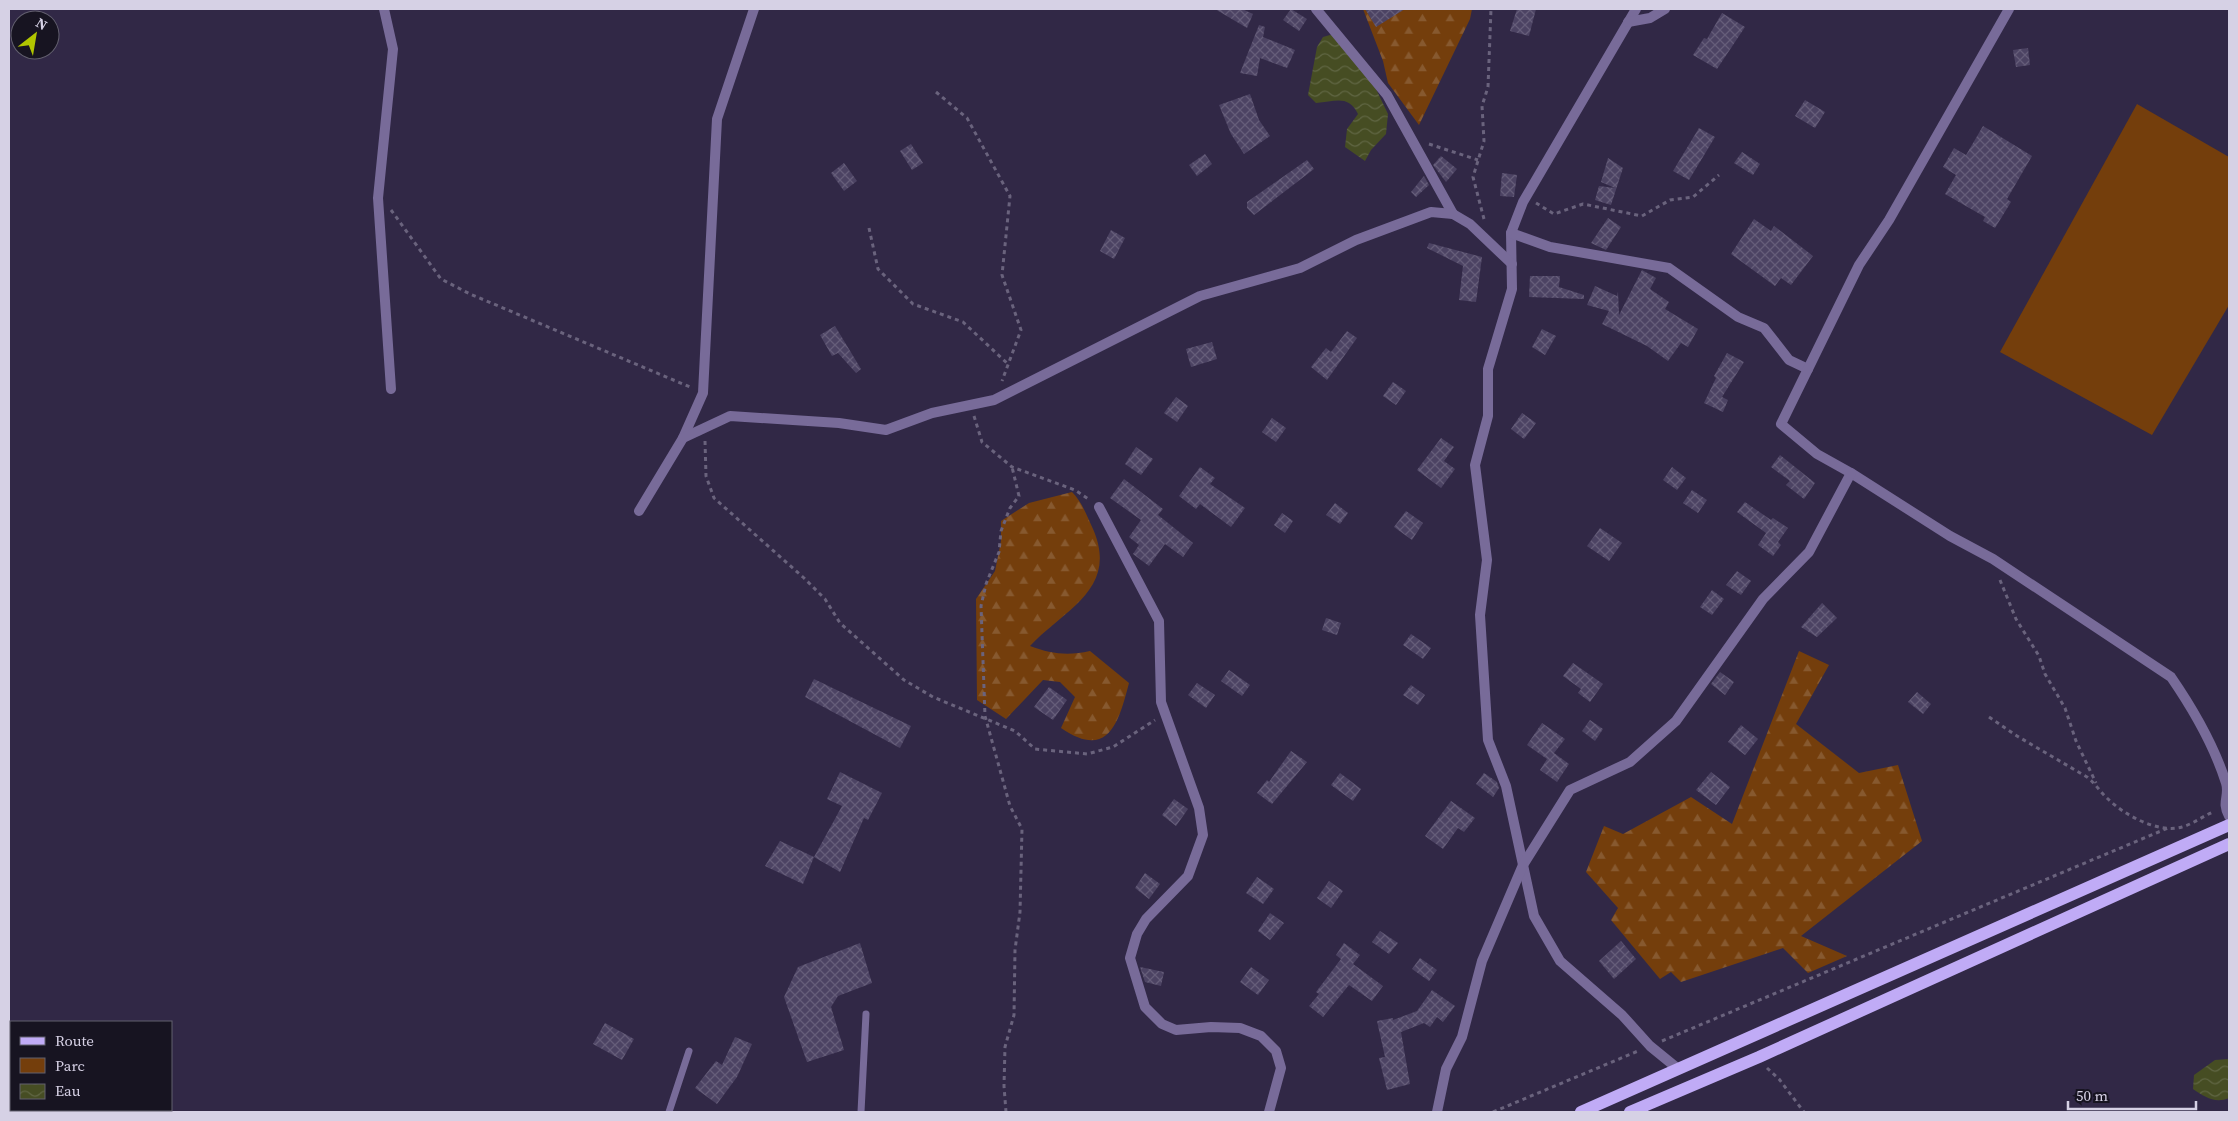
<svg xmlns="http://www.w3.org/2000/svg" width="2238" height="1121" font-family="'Source Serif 4',serif">
  <defs>
    <pattern id="forest-firs" width="22" height="20" patternUnits="userSpaceOnUse" patternTransform="scale(1.25)"><rect width="22" height="20" fill="#743e0c"/><path d="M5 1l3.5 6h-7zM16 11l3.5 6h-7z" fill="#87592f"/></pattern>
    <pattern id="water-waves" width="16" height="10" patternUnits="userSpaceOnUse" patternTransform="scale(1.25)"><rect width="16" height="10" fill="#464d23"/><path d="M0 5q4-4 8 0t8 0" fill="none" stroke="#606643"/></pattern>
    <pattern id="building-cross-hatch" width="8" height="8" patternUnits="userSpaceOnUse" patternTransform="scale(1.25)"><rect width="8" height="8" fill="#4c4363"/><path d="M0 0l8 8M0 8l8-8" fill="none" stroke="#655d79"/></pattern>
  </defs>
  <rect width="100%" height="100%" fill="#312846"/>
  <g fill="url(#forest-firs)">
    <polygon points="1363,9 1472,9 1470,19 1419,125 1388,83 1383,61"/>
    <path d="M1072,492C1082,502 1087,516 1093,529C1119,589 1065,609 1030,646C1051,654 1068,656 1090,651L1129,683C1119,721 1109,761 1061,728L1075,697L1060,682L1043,680L1006,719L977,700L976,599L995,571L1001,541V521L1029,503Z"/>
    <polygon points="1799,651 1829,665 1796,724 1859,773 1898,765 1922,841 1801,936 1847,956 1808,973 1783,948 1681,982 1671,972 1660,979 1611,920 1618,908 1586,872 1604,826 1623,834 1691,797 1732,824"/>
  </g>
  <polygon fill="#743e0c" points="2137,104 2229,157 2229,305 2152,435 2000,352"/>
  <g fill="url(#water-waves)">
    <path d="M1330,35L1336,36L1376,89L1388,114L1386,134L1371,150L1365,161L1345,147L1347,129L1358,114C1348,94 1335,102 1316,103L1308,95L1317,47L1323,37Z"/>
    <path d="M2229,1059V1098C2215,1104 2205,1097 2193,1089L2194,1075L2215,1060Z"/>
  </g>
  <g fill="url(#building-cross-hatch)">
    <polygon points="1215,9 1242,9 1253,14 1247,28"/>
    <polygon points="1291,9 1307,19 1299,31 1283,20"/>
    <polygon points="1365,9 1405,9 1376,27"/>
    <polygon points="1517,9 1536,9 1529,36 1510,31"/>
    <polygon points="1722,13 1745,27 1717,69 1693,55 1704,38 1707,39"/>
    <polygon points="1259,25 1265,27 1263,37 1295,50 1287,68 1260,58 1257,76 1240,73"/>
    <polygon points="2028,48 2030,65 2016,67 2013,50"/>
    <polygon points="1250,94 1259,120 1270,136 1244,154 1231,134 1219,105"/>
    <polygon points="1805,100 1825,112 1815,128 1795,116"/>
    <polygon points="1983,126 2032,156 2007,199 2011,202 1995,228 1983,221 1985,217 1945,194 1956,175 1943,167 1954,148 1966,155"/>
    <polygon points="1699,128 1715,137 1689,180 1673,171"/>
    <polygon points="911,144 923,163 912,170 900,151"/>
    <polygon points="1742,152 1760,164 1753,175 1734,163"/>
    <polygon points="1205,154 1212,164 1197,176 1189,165"/>
    <polygon points="1441,156 1457,169 1446,182 1433,165"/>
    <polygon points="1608,158 1623,168 1611,205 1595,200 1599,186 1615,188 1601,182"/>
    <polygon points="1307,160 1314,169 1254,215 1247,208 1247,202"/>
    <polygon points="844,163 857,181 844,191 831,173"/>
    <polygon points="1502,173 1517,175 1514,197 1500,196"/>
    <polygon points="1424,176 1429,185 1416,197 1411,192"/>
    <polygon points="1608,218 1621,227 1606,250 1591,243"/>
    <polygon points="1754,219 1771,231 1774,226 1813,256 1791,285 1781,278 1775,286 1731,254"/>
    <polygon points="1111,230 1125,238 1114,259 1100,251"/>
    <polygon points="1429,243 1482,257 1476,302 1459,300 1463,266 1427,248"/>
    <polygon points="1642,270 1656,278 1650,289 1669,302 1665,309 1698,329 1688,347 1681,343 1668,361 1647,346 1602,324 1609,311 1587,305 1595,286 1617,296 1618,292 1619,315"/>
    <polygon points="1530,276 1560,276 1559,287 1584,295 1584,299 1529,297"/>
    <polygon points="835,326 861,369 856,373 838,353 832,356 820,335"/>
    <polygon points="1542,329 1556,336 1545,355 1532,347"/>
    <polygon points="1347,331 1357,338 1327,380 1311,367 1326,348 1331,352"/>
    <polygon points="1212,342 1217,359 1191,367 1186,349"/>
    <polygon points="1727,353 1744,362 1722,397 1728,400 1723,412 1704,403 1716,378 1714,376"/>
    <polygon points="1393,382 1406,391 1396,405 1383,396"/>
    <polygon points="1176,397 1188,406 1177,422 1164,413"/>
    <polygon points="1522,413 1536,423 1524,439 1511,429"/>
    <polygon points="1272,418 1286,428 1276,442 1262,432"/>
    <polygon points="1441,438 1454,447 1444,461 1455,469 1441,488 1417,470"/>
    <polygon points="1136,447 1153,459 1141,475 1125,464"/>
    <polygon points="1780,455 1815,483 1804,499 1786,485 1790,481 1771,467"/>
    <polygon points="1200,467 1215,478 1210,484 1245,508 1231,527 1200,504 1196,509 1179,496"/>
    <polygon points="1672,467 1686,478 1677,490 1663,480"/>
    <polygon points="1124,479 1163,509 1158,515 1193,543 1183,557 1165,544 1149,566 1133,554 1139,545 1129,537 1141,520 1110,498"/>
    <polygon points="1692,490 1707,500 1698,513 1683,503"/>
    <polygon points="1745,502 1771,520 1773,518 1788,528 1778,542 1781,545 1773,556 1758,545 1766,533 1737,512"/>
    <polygon points="1335,503 1348,513 1340,524 1326,515"/>
    <polygon points="1406,511 1423,523 1412,540 1394,527"/>
    <polygon points="1282,513 1293,521 1285,533 1274,525"/>
    <polygon points="1600,528 1622,543 1609,561 1587,546"/>
    <polygon points="1737,571 1751,581 1741,595 1726,585"/>
    <polygon points="1712,590 1724,599 1712,615 1700,607"/>
    <polygon points="1822,603 1837,618 1817,637 1801,627"/>
    <polygon points="1326,618 1341,623 1337,635 1322,630"/>
    <polygon points="1411,634 1431,648 1423,659 1403,645"/>
    <polygon points="1573,663 1603,684 1590,702 1578,693 1581,689 1563,676"/>
    <polygon points="1229,670 1250,685 1242,696 1221,681"/>
    <polygon points="1720,672 1734,682 1725,695 1711,684"/>
    <polygon points="814,679 911,726 900,748 805,697"/>
    <polygon points="1197,683 1215,695 1206,708 1188,695"/>
    <polygon points="1411,685 1425,695 1418,705 1403,695"/>
    <polygon points="1049,687 1067,700 1053,720 1034,707"/>
    <polygon points="1917,692 1931,704 1923,714 1908,702"/>
    <polygon points="1590,720 1603,729 1595,741 1582,731"/>
    <polygon points="1542,723 1565,739 1554,753 1569,764 1557,782 1540,770 1547,759 1527,745"/>
    <polygon points="1741,725 1758,739 1745,755 1728,742"/>
    <polygon points="1291,751 1307,762 1272,804 1257,793 1267,780 1269,782"/>
    <polygon points="840,772 882,793 868,820 864,818 840,872 814,857 842,806 827,799"/>
    <polygon points="1711,772 1730,787 1716,805 1696,790"/>
    <polygon points="1340,773 1361,789 1353,801 1331,785"/>
    <polygon points="1484,773 1497,782 1499,788 1493,797 1476,784"/>
    <polygon points="1174,799 1188,809 1176,826 1162,815"/>
    <polygon points="1451,801 1475,818 1464,832 1458,828 1443,849 1425,836"/>
    <polygon points="780,841 814,857 803,884 765,866"/>
    <polygon points="1145,873 1160,884 1149,899 1135,888"/>
    <polygon points="1257,877 1274,889 1263,904 1246,893"/>
    <polygon points="1329,881 1343,891 1331,908 1317,898"/>
    <polygon points="1270,913 1284,923 1270,940 1258,931"/>
    <polygon points="1380,931 1398,943 1389,954 1372,942"/>
    <polygon points="1621,941 1636,959 1614,979 1599,961"/>
    <polygon points="860,943 872,983 838,996 831,1007 844,1050 807,1062 784,997 798,967"/>
    <polygon points="1344,943 1360,955 1353,964 1383,986 1372,1001 1349,985 1323,1017 1309,1006 1319,994 1316,992 1341,959 1336,955"/>
    <polygon points="1420,958 1437,970 1429,981 1412,969"/>
    <polygon points="1140,967 1164,972 1161,986 1145,982"/>
    <polygon points="1251,967 1269,980 1258,995 1240,982"/>
    <polygon points="1432,990 1455,1006 1443,1022 1437,1017 1430,1027 1424,1023 1401,1032 1410,1084 1387,1090 1379,1058 1385,1057 1377,1021 1393,1018 1393,1020 1417,1011"/>
    <polygon points="605,1023 634,1039 622,1060 593,1044"/>
    <polygon points="735,1037 752,1044 737,1077 717,1104 695,1088 716,1061 722,1065"/>
  </g>
  <g fill="none" stroke-linecap="round" stroke-linejoin="round">
    <g stroke="#6a637d" stroke-width="3" stroke-dasharray="4 4" stroke-linecap="butt">
      <polyline points="936,92 967,118 1010,196 1002,275 1021,330 1002,381"/>
      <polyline points="1429,144 1478,160"/>
      <polyline points="1536,203 1554,214 1583,204 1642,216 1670,200 1693,197 1719,175"/>
      <polyline points="391,210 441,279 470,294 690,387"/>
      <polyline points="1484,219 1473,177 1484,141 1482,106 1488,87 1491,9"/>
      <polyline points="869,228 878,269 913,304 963,322 1008,364"/>
      <polyline points="974,416 982,442 1012,467 1075,490 1090,500"/>
      <polyline points="705,441 706,476 714,498 804,578 825,599 840,623 904,680 933,697 1015,731 1035,749 1087,754 1113,747 1155,720"/>
      <polyline points="2000,580 2016,619 2039,656 2045,674 2065,708 2076,741 2096,783"/>
      <path d="M1989,717L2017,736L2087,777C2096,784 2100,792 2108,799C2124,815 2159,834 2182,827C2193,824 2203,816 2213,812"/>
      <polyline points="1662,1041 2168,828"/>
      <polyline points="1767,1068 1779,1079 1804,1112"/>
      <polyline points="1006,1112 1004,1086 1005,1047 1014,1015 1015,950 1020,912 1022,829 1010,806 985,716 981,606 986,584 999,552 1001,531 1010,508 1019,496 1012,467"/>
      <polyline points="1493,1112 1638,1051"/>
    </g>
    <g stroke="#786b99" stroke-width="7">
      <polyline points="669,1112 689,1051"/>
      <polyline points="861,1112 866,1014"/>
    </g>
    <g stroke="#786b99" stroke-width="10">
      <polyline points="384,9 393,49 378,198 391,389"/>
      <polyline points="1316,9 1387,95 1453,214"/>
      <polyline points="1636,9 1523,202 1511,233 1512,289 1488,369 1488,416 1475,465 1487,560 1480,615 1488,740 1506,786 1534,916 1560,961 1622,1015 1650,1046 1677,1068"/>
      <polyline points="1628,22 1650,18 1665,9"/>
      <polyline points="1511,233 1550,247 1669,268 1738,317 1764,328 1789,360 1808,369"/>
      <polyline points="683,438 703,393 717,119 754,9"/>
      <path d="M1851,473L1950,536L1993,559L2171,677C2193,709 2214,745 2226,783C2230,796 2221,802 2229,816"/>
      <polyline points="1099,507 1159,621 1161,702 1199,808 1203,835 1188,876 1146,919 1137,934 1130,958 1145,1007 1162,1024 1176,1030 1211,1027 1240,1028 1261,1036 1276,1051 1281,1068 1269,1112"/>
      <polyline points="639,511 683,438 730,416 839,423 886,430 932,413 994,400 1200,296 1300,268 1356,240 1431,212 1453,214 1470,224 1512,264"/>
      <polyline points="1437,1112 1446,1069 1462,1037 1482,961 1523,865 1570,790 1630,762 1676,721 1763,599 1809,552 1851,473 1817,454 1781,424 1859,265 1889,220 2009,9"/>
    </g>
    <g stroke="#c0abf6" stroke-width="12">
      <polyline points="1581,1112 2229,825"/>
      <polyline points="1630,1112 1759,1057 2229,844"/>
    </g>
  </g>
  <rect width="2238" height="1121" fill="none" stroke="#d6d1e5" stroke-width="20"/>
  <rect x="10" y="1021" width="162" height="90" fill="#171421" stroke="#63606f"/>
  <rect x="20" y="1037" width="25" height="8" fill="#c0abf6" stroke="#63606f"/>
  <text x="55" y="1046" font-size="15" fill="#d6d1e5">Route</text>
  <rect x="20" y="1058" width="25" height="15" fill="#743e0c" stroke="#63606f"/>
  <text x="55" y="1071" font-size="15" fill="#d6d1e5">Parc</text>
  <rect x="20" y="1084" width="25" height="15" fill="url(#water-waves)" stroke="#63606f"/>
  <text x="55" y="1096" font-size="15" fill="#d6d1e5">Eau</text>
  <g transform="translate(35 35) rotate(31)"><circle r="24" fill="#171421" stroke="#63606f"/>
  <path d="M0-4L9 19L0 12L-9 19Z" fill="#b1c500"/>
  <text y="-8" font-size="14" font-weight="bold" text-anchor="middle" fill="#d6d1e5">N</text>
  </g>
  <path d="M2068 1101v8h128v-8" fill="none" stroke="#d6d1e5" stroke-width="2.5"/>
  <text x="2076" y="1101" font-size="15" fill="#d6d1e5" stroke="#171421" stroke-width="4" paint-order="stroke">50 m</text>
</svg>
